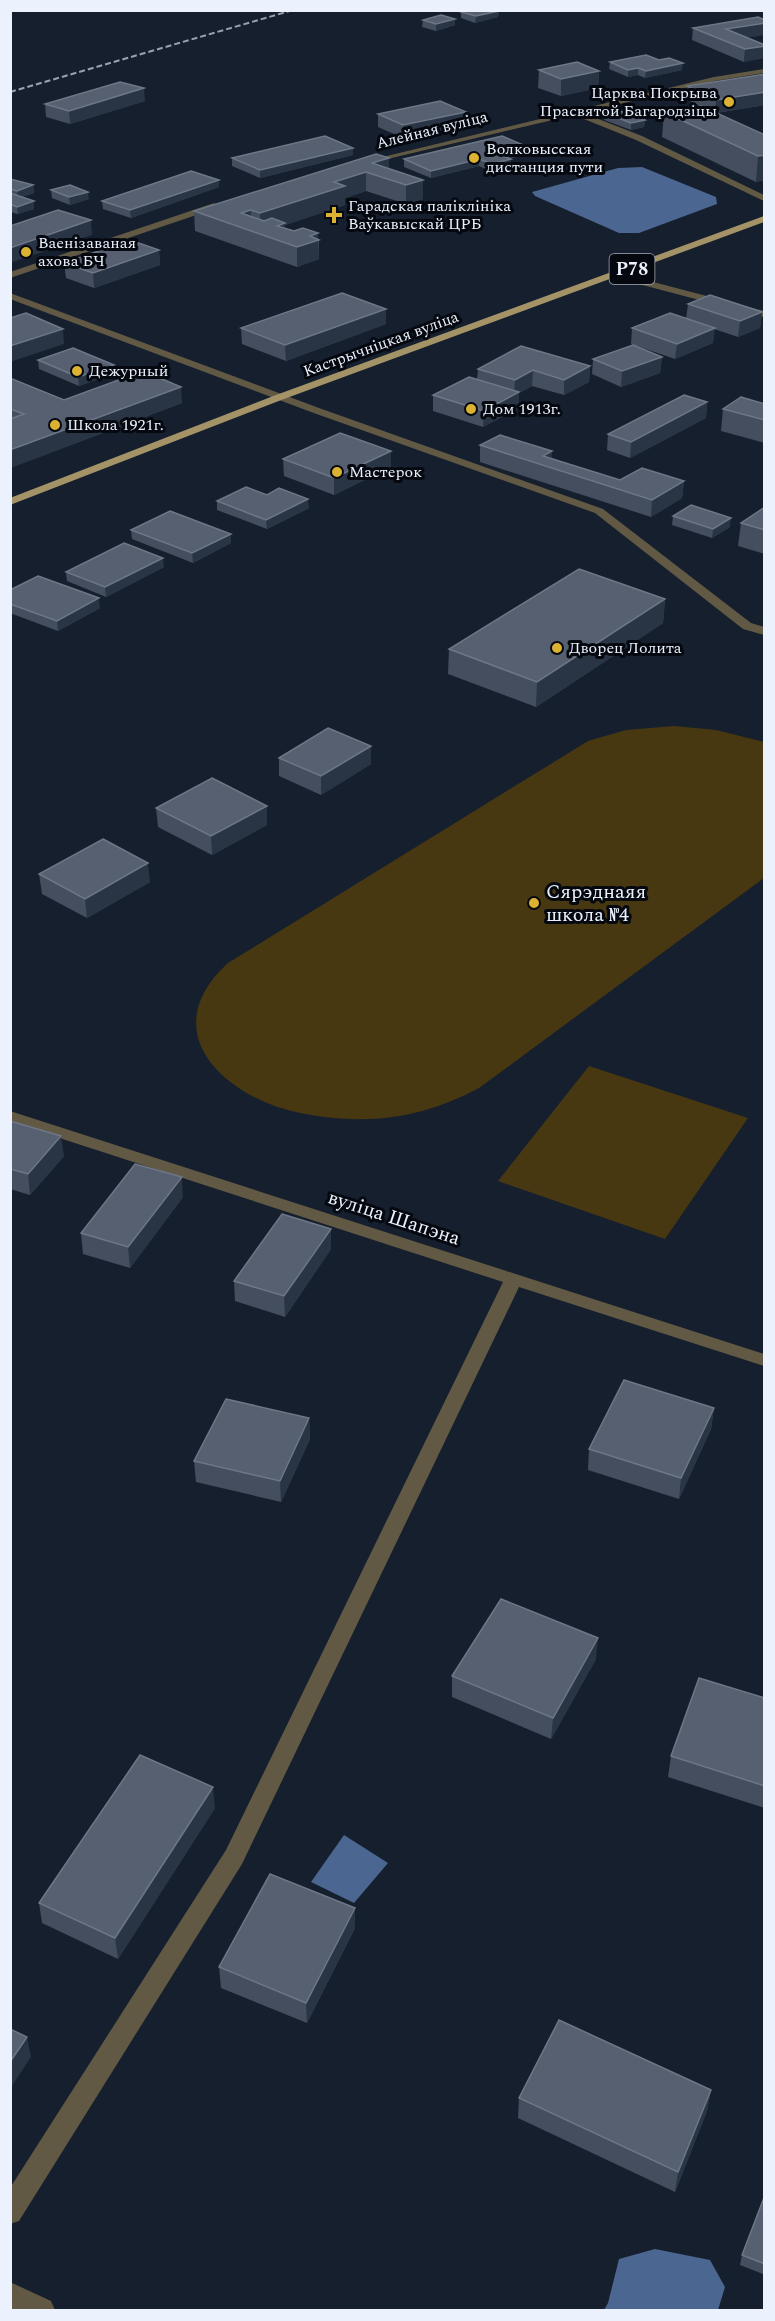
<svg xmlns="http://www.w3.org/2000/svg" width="775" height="2321" font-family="Spectral,serif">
  <rect width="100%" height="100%" fill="#151f2e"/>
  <g fill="#473811">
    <path d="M674,726L716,730L764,742V878L479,1088C440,1109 397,1121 351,1119C319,1118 283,1112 254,1097C194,1065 173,1013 228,963L588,741L626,730Z"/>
    <polygon points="589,1066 748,1118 665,1239 498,1181"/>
  </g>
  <g fill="#4b6690">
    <polygon points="642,167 716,197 717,204 639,233 619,233 535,196 532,192 618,168"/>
    <polygon points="344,1835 388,1863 354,1903 311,1882"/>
    <polygon points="655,2249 710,2260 725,2287 718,2310 604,2310 608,2303 619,2259"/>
  </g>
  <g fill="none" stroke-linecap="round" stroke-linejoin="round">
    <g fill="#615944" fill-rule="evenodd">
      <polygon points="764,69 764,73 714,81 583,113 642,136 764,195 764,201 636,140 574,115 366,164 362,162 714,77"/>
      <polygon points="214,203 217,208 10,278 10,272"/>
      <polygon points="615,272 764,311 764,317 612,277 610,275"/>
      <polygon points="10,293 319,408 603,509 751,623 764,627 764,635 743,629 595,513 311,412 10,299"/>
      <polygon points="10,1111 764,1354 764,1366 519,1287 242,1864 19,2221 10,2224 10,2188 226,1850 503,1282 10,1122"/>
      <polygon points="10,2282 51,2301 55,2310 10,2309"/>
    </g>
    <polygon fill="#a49367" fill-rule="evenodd" points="764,216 764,222 284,399 10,505 10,498 276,395"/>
    <polyline stroke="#9aa2af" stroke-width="2" stroke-dasharray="6 3" stroke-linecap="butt" points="10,92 293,10"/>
  </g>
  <g fill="#444e5f">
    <polygon points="499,11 498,17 475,23 461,18 461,12"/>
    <polygon points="423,20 455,25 436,31 422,27"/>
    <polygon points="693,28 747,38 744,62 692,40"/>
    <polygon points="610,62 682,70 645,78 638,75 628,77 609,69"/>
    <polygon points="539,70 599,71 598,88 561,96 538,88"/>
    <polygon points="765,74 765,105 716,113 765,135 765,180 756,182 662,137 664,112 702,107 686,99 687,86"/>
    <polygon points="145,101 70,124 46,117 45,104"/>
    <polygon points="466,112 466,125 403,138 378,127 378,114"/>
    <polygon points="605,113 645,120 644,127 631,130 604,120"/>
    <polygon points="528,147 528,154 509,159 511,167 492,172 479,166 431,178 404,167 404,159"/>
    <polygon points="353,148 353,155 260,178 232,166 232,158"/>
    <polygon points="376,154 389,169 423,199 406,204 366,191 345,198 345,205 285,225 285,228 319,239 319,259 297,267 195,231 194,211"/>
    <polygon points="10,179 33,185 34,193 22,197 34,209 18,214 10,212"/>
    <polygon points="219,187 131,218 103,209 102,201"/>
    <polygon points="51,190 89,199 70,205 52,198"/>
    <polygon points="159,250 160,265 94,288 66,278 64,263"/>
    <polygon points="688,304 762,312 760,328 738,337 714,329 713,343 675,359 631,344 632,328 686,319"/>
    <polygon points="386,324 286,361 242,344 241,328"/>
    <polygon points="662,357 660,373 621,387 592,374 593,359"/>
    <polygon points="38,360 114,373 79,386 39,369"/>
    <polygon points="590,366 589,382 564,395 532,386 519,393 519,408 483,427 433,411 433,395 477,379 478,369"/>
    <polygon points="10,378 64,400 182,403 10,468"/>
    <polygon points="707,402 706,418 630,458 607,450 608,434"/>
    <polygon points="765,404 765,443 721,431 723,409"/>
    <polygon points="480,445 552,451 551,458 620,480 684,481 682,498 651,517 480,462"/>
    <polygon points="283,459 391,467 334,495 284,476"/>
    <polygon points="267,495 309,508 267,529 217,510 217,501"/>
    <polygon points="765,507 765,554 738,546 741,523"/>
    <polygon points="673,516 730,527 712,538 672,525"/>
    <polygon points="131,530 231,534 231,543 193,563 132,539"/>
    <polygon points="164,567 106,597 67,581 66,572"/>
    <polygon points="10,590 100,608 58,631 10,613"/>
    <polygon points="665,599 663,623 536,707 448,674 449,649"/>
    <polygon points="279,758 371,764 321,795 279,776"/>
    <polygon points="267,806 267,825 212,855 158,827 156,808"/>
    <polygon points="39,874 150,882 87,918 42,894"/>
    <polygon points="10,1121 64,1156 30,1195 10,1189"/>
    <polygon points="183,1197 130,1268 83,1254 81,1233"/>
    <polygon points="331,1229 331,1249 285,1317 235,1301 234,1281"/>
    <polygon points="714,1408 711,1429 679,1499 588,1470 589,1449"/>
    <polygon points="309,1418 310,1439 281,1502 196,1482 194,1461"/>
    <polygon points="596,1659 551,1739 452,1697 452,1676"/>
    <polygon points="765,1698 765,1808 668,1777 671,1756"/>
    <polygon points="215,1808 118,1959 42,1923 39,1903"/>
    <polygon points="355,1928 307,2023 221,1988 219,1967"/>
    <polygon points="711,2090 707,2111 675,2192 518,2118 519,2098"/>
    <polygon points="765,2195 765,2275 740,2265 742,2255"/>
  </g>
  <g fill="#293444">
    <polygon points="499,11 498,17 475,23 476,16"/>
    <polygon points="455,19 455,25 436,31 436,24"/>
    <polygon points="765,23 765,35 725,41 726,29"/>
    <polygon points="765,46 765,58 744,62 745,49"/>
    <polygon points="683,63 682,70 645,78 646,71"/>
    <polygon points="638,68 638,75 628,77 628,70"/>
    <polygon points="599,71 598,88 561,96 561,79"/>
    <polygon points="144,88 145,101 70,124 69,111"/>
    <polygon points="765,92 765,105 715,113 716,100"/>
    <polygon points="466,112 466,125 403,138 403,125"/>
    <polygon points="645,120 644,127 631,130 631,123"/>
    <polygon points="528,147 528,154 498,161 498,154"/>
    <polygon points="353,148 353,155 260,178 260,170"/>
    <polygon points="765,155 765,180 756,182 758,156"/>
    <polygon points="389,158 389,177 372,163"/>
    <polygon points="479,159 479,166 431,178 431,171"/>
    <polygon points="511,159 511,167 492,172 492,164"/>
    <polygon points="366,172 366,191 345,198 345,205 285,225 286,242 261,233 260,213 334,182"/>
    <polygon points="219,180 219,187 131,218 130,210"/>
    <polygon points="423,180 423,199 406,204 406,185"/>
    <polygon points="33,185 34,193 18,198 17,191"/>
    <polygon points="88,192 89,199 70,205 69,197"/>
    <polygon points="34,201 34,209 18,214 17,207"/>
    <polygon points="251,210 251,230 241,213"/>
    <polygon points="91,220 92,235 10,263 10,248"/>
    <polygon points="318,233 319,259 297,267 297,247 310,236"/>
    <polygon points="159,250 160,265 94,288 93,273"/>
    <polygon points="386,309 386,324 286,361 285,345"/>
    <polygon points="762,312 760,328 738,337 740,321"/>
    <polygon points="715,328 713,343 675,359 677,344"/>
    <polygon points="63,329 64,344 10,362 10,346"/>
    <polygon points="662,357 660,373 621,387 622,371"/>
    <polygon points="114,365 114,373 79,386 78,377"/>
    <polygon points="590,366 589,382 564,395 564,380"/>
    <polygon points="533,370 532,386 519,393 519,408 483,427 484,411 514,395 515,380"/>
    <polygon points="181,387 182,403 10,468 10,450"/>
    <polygon points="707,402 706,418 630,458 631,442"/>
    <polygon points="391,451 391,467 334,495 334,478"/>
    <polygon points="552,451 551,467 543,456"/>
    <polygon points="684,481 682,498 651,517 652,500"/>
    <polygon points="308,499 309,508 267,529 266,520"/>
    <polygon points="731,518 730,527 712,538 713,529"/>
    <polygon points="231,534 231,543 193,563 192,553"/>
    <polygon points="163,558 164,567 106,597 105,587"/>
    <polygon points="99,598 100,608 58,631 57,621"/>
    <polygon points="665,599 663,623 536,707 537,682"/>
    <polygon points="371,746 371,764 321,795 321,776"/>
    <polygon points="267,806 267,825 212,855 211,836"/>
    <polygon points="148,863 150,882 87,918 85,899"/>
    <polygon points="61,1136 64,1156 30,1195 28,1174"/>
    <polygon points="182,1177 183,1197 130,1268 128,1247"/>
    <polygon points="331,1229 331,1249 285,1317 284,1296"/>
    <polygon points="714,1408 711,1429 679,1499 681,1478"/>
    <polygon points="309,1418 310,1439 281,1502 280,1481"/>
    <polygon points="598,1638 596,1659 551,1739 553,1718"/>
    <polygon points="213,1787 215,1808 118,1959 115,1938"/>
    <polygon points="355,1908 355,1928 307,2023 306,2003"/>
    <polygon points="27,2037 31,2057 10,2089 10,2062"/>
    <polygon points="711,2090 707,2111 675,2192 678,2172"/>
  </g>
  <g fill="#566070" stroke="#6d7786" stroke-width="1.5">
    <polygon points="467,10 498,10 499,11 476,16 461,12"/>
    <polygon points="441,15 455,19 436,24 423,20"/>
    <polygon points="758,17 765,20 765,23 726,29 765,45 765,46 745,49 693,28"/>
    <polygon points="646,55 659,60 669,58 683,63 646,71 638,68 628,70 610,62"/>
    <polygon points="577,62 599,71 561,79 539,70"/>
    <polygon points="765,74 765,92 716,100 687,86"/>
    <polygon points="120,82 144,88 69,111 45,104"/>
    <polygon points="440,101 466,112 403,125 378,114"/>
    <polygon points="701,106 765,135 765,155 758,156 664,112"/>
    <polygon points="618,110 645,120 631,123 605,113"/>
    <polygon points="325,136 353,148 260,170 232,158"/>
    <polygon points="502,136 528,147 498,154 511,159 492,164 479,159 431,171 404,159"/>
    <polygon points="376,154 389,158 372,163 423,180 406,185 366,172 334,182 345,186 260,213 251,210 241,213 264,221 272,218 285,223 277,226 294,231 303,228 318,233 310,236 319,240 297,247 194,211"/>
    <polygon points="191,171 219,180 130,210 102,201"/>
    <polygon points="10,179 33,185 17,191 10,189"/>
    <polygon points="70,185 88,192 69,197 51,190"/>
    <polygon points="10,193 34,201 17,207 10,204"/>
    <polygon points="58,210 91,220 10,248 10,226"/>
    <polygon points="130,240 159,250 93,273 64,263"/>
    <polygon points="342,293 386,309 285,345 241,328"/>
    <polygon points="710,295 762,312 740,321 688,304"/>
    <polygon points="26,313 63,329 10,346 10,318"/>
    <polygon points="670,313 715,328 677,344 632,328"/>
    <polygon points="633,345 662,357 622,371 593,359"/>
    <polygon points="521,346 590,366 564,380 533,370 515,380 478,369"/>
    <polygon points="73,348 114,365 78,377 38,360"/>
    <polygon points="143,371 181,387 10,450 10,419 24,414 10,409 10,378 64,400"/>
    <polygon points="469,377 519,392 484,411 433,395"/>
    <polygon points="684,395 707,402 631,442 608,434"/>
    <polygon points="741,397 765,404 765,420 723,409"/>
    <polygon points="340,433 391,451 334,478 283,459"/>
    <polygon points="500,435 552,451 543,456 620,480 642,468 684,481 652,500 480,445"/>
    <polygon points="246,487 267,495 279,488 308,499 266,520 217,501"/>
    <polygon points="691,505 731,518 713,529 673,516"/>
    <polygon points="765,507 765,530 741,523"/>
    <polygon points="170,511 231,534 192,553 131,530"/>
    <polygon points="124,543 163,558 105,587 66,572"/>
    <polygon points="579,569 665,599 537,682 449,649"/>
    <polygon points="38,576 99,598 57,621 10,604 10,590"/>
    <polygon points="328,728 371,746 321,776 279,758"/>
    <polygon points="212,778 267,806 211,836 156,808"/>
    <polygon points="103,839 148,863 85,899 39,874"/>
    <polygon points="10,1121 61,1136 28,1174 10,1169"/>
    <polygon points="135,1164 182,1177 128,1247 81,1233"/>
    <polygon points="282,1214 331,1229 284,1296 234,1281"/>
    <polygon points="624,1380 714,1408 681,1478 589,1449"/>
    <polygon points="226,1399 309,1418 280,1481 194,1461"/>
    <polygon points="501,1599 598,1638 553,1718 452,1676"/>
    <polygon points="699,1678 765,1698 765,1786 671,1756"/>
    <polygon points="140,1755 213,1787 115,1938 39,1903"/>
    <polygon points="270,1874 355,1908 306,2003 219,1967"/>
    <polygon points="559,2020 711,2090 678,2172 519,2098"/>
    <polygon points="10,2029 27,2037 10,2062"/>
    <polygon points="765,2195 765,2264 742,2255"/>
  </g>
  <g fill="#dcb233" stroke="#05090f" stroke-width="2">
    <circle cx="729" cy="102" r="6"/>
    <circle cx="474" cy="158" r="6"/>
    <path d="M331 206h6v6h6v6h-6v6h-6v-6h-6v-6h6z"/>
    <circle cx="26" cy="252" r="6"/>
    <circle cx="77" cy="371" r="6"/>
    <circle cx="471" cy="409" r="6"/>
    <circle cx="55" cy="425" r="6"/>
    <circle cx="337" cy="472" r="6"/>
    <circle cx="557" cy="648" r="6"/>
    <circle cx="534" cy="903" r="6"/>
  </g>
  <g text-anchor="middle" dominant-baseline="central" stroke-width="6" stroke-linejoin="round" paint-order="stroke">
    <g font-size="16" fill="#ebf2fd" stroke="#05090f" text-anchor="start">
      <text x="717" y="93" text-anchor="end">Царква Покрыва<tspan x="717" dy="18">Прасвятой Багародзіцы</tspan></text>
      <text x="486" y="149">Волковысская<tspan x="486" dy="18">дистанция пути</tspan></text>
      <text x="348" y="206">Гарадская паліклініка<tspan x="348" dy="18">Ваўкавыскай ЦРБ</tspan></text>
      <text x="38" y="243">Ваенізаваная<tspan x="38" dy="18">ахова БЧ</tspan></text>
      <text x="89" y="371">Дежурный</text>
      <text x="483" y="409">Дом 1913г.</text>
      <text x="67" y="425">Школа 1921г.</text>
      <text x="349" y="472">Мастерок</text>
      <text x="569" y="648">Дворец Лолита</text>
    </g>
    <g font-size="16" fill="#ebf2fd" stroke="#05090f">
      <text transform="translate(432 130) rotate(-14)">Алейная вуліца</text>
      <text transform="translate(381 344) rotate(-20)">Кастрычніцкая вуліца</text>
    </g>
    <rect fill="#05090f" stroke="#a6acb6" stroke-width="1.5" x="609.5" y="254" width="45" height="30" rx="4.5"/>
    <g font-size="18" font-weight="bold" fill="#ebf2fd">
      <text x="632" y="269">Р78</text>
    </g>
    <g font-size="20" fill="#ebf2fd" stroke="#05090f" text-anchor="start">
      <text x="546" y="892">Сярэднаяя<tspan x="546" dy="23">школа №4</tspan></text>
    </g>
    <g font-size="20" fill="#ebf2fd" stroke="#05090f">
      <text transform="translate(394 1218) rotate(18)">вуліца Шапэна</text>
    </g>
  </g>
  <rect width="775" height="2321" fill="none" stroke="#ebf2fd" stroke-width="24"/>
</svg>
